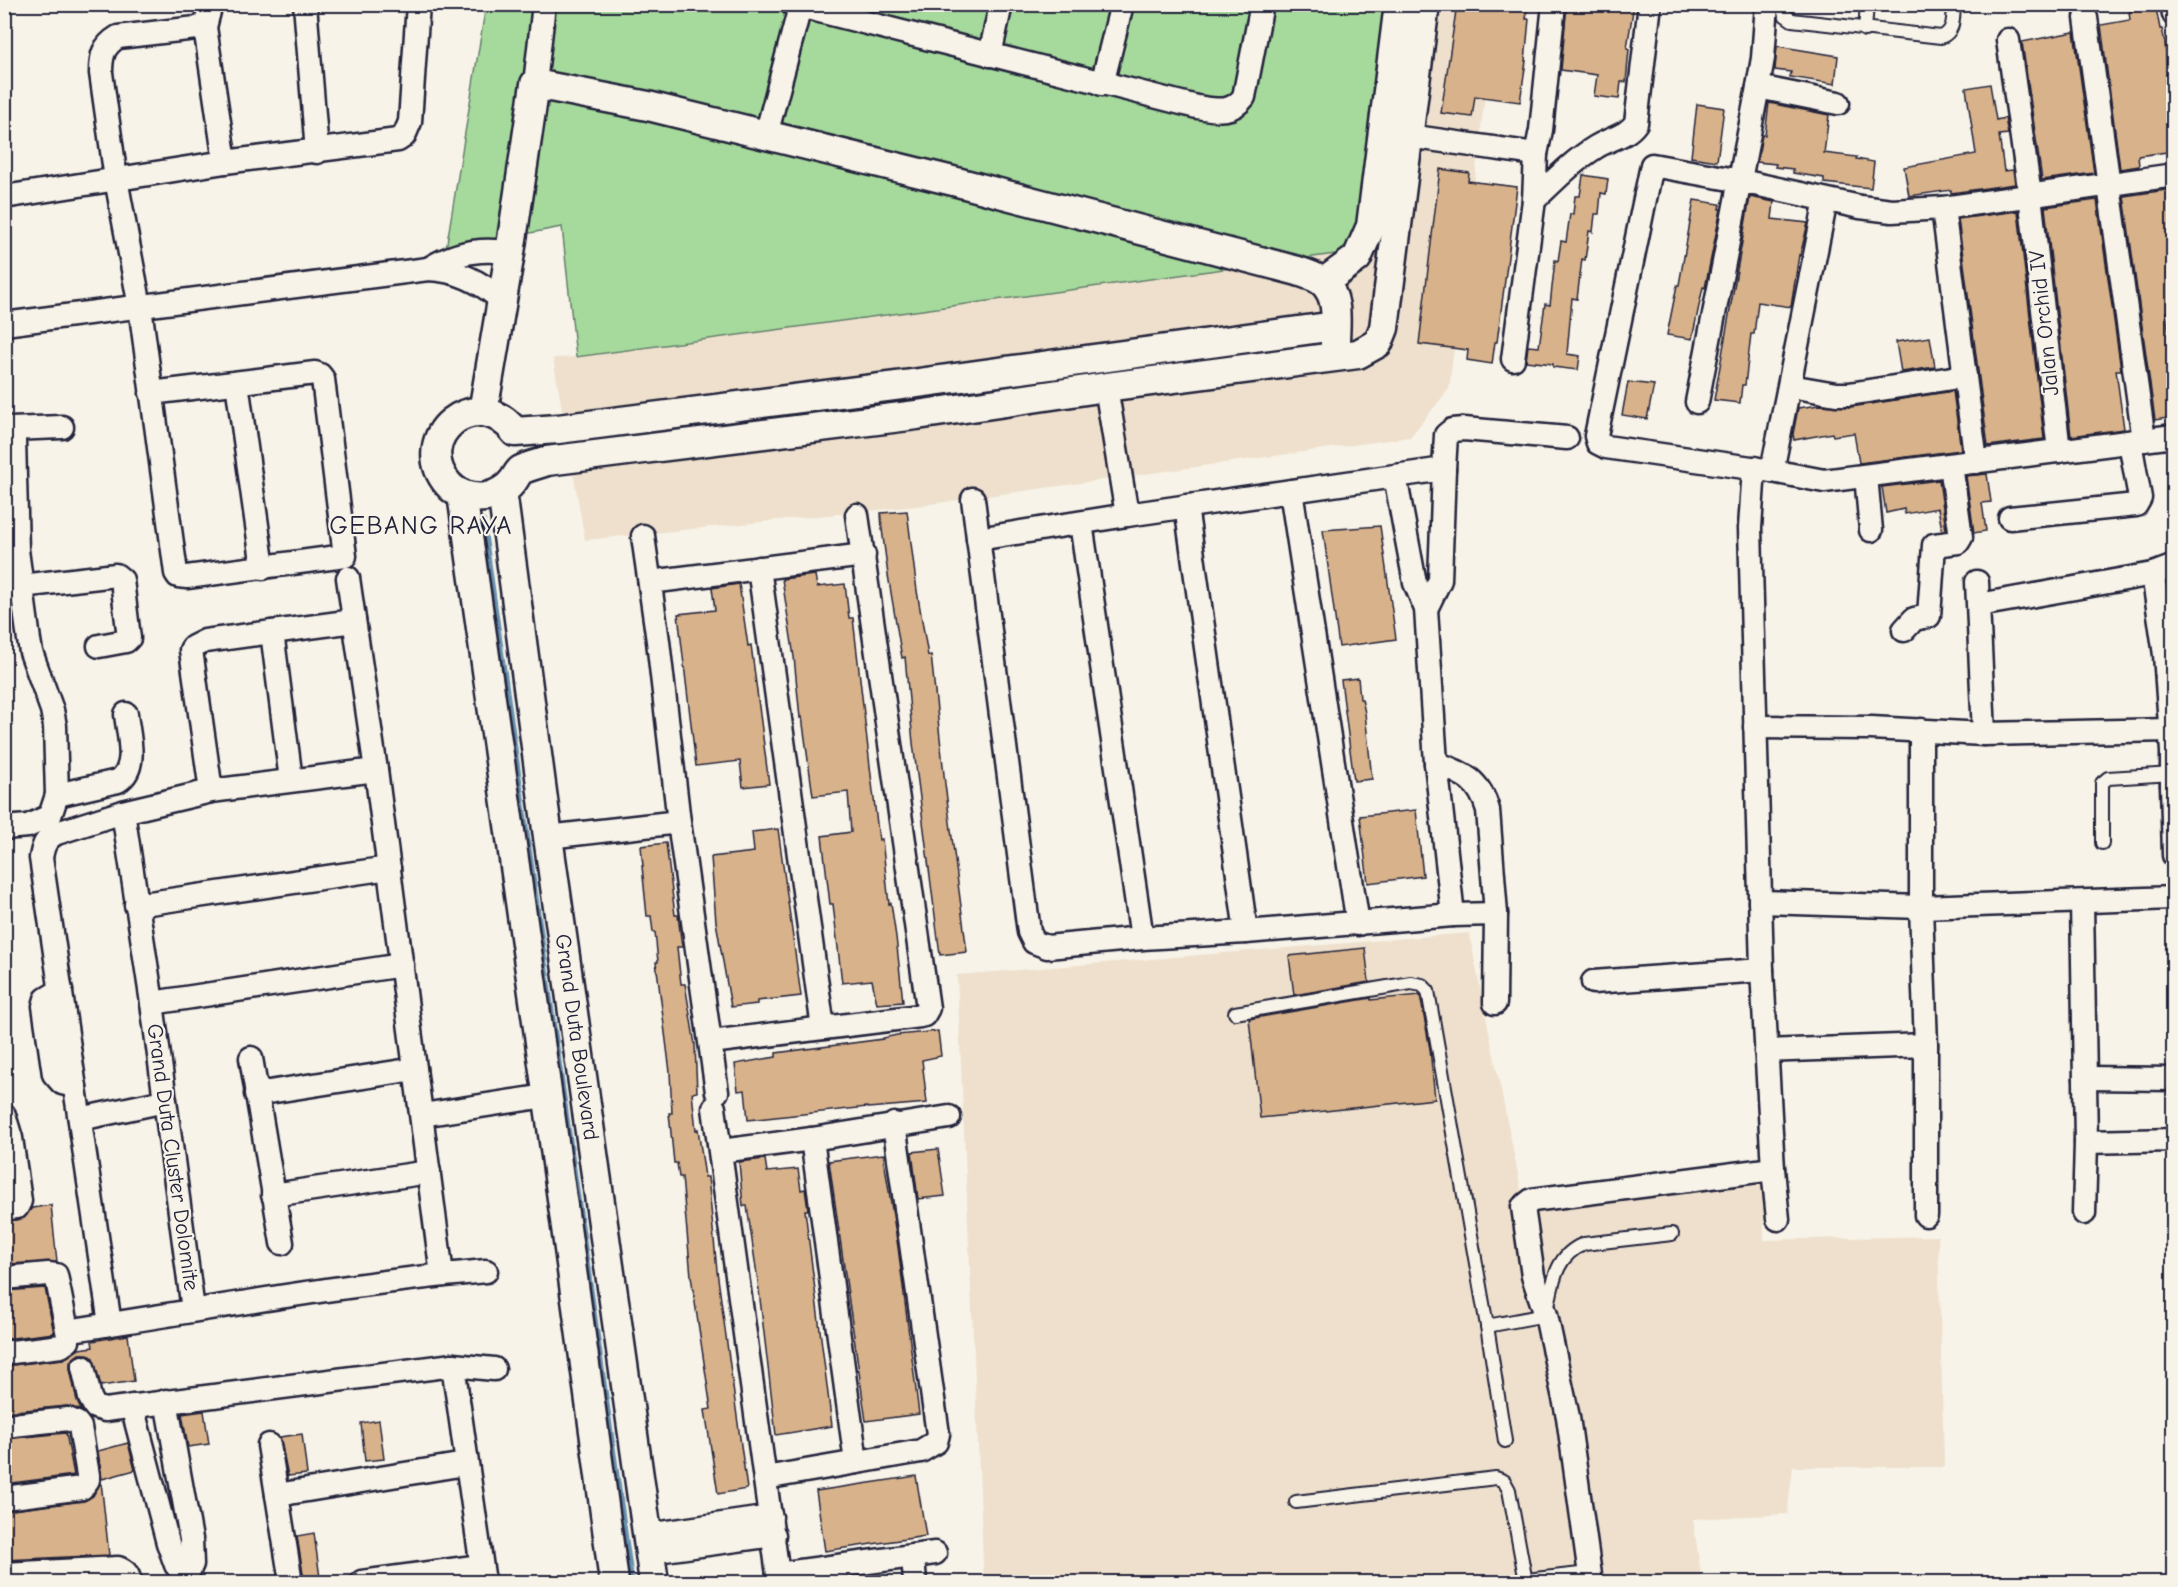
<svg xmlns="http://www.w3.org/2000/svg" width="2178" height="1587" font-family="'Comic Neue',sans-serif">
  <rect width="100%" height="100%" fill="#f7f3e8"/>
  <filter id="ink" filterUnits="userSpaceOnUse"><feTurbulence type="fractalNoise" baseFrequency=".0167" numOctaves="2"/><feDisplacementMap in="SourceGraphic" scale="12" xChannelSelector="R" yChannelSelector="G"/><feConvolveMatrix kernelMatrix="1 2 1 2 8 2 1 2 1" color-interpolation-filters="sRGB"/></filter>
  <g filter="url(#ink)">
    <g fill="#eee0cc">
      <polygon points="1390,5 1496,5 1449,389 1410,437 916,506 585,540 553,358 576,357"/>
      <polygon points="1469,933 1523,1199 1763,1185 1764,1240 1938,1236 1944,1467 1793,1467 1787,1514 1693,1519 1702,1582 984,1582 957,975"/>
    </g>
    <polygon fill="#a6da9c" stroke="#647e6c" stroke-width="1.5" points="486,5 1390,5 1357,251 576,357 562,227 446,249"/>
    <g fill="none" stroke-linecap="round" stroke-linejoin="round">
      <g stroke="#6891ad" stroke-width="5">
        <polyline points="933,395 952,393"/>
        <polyline points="796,413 897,401"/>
        <polyline points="483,520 632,1582"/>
      </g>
    </g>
    <g fill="#d8b28a" stroke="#22223b" stroke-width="1.5">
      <polygon points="1457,4 1528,4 1526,19 1529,19 1525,61 1526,61 1520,102 1475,96 1472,117 1441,113"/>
      <polygon points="1567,4 1634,4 1627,48 1629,49 1626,82 1621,82 1619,99 1594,96 1597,75 1561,70"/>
      <polygon points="2156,8 2160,29 2162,29 2165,43 2168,79 2165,80 2174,131 2174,151 2138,156 2139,166 2120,169 2101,25 2130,20 2129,12"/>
      <polygon points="2074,32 2094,173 2042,180 2022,42"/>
      <polygon points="1777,46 1838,56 1835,84 1790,77 1791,72 1775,70"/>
      <polygon points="1990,84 1996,120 2005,118 2008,134 1999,135 2004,171 2013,170 2015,184 1951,193 1951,190 1909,196 1904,167 1976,154 1966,88"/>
      <polygon points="1769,103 1829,115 1824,153 1857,157 1856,159 1874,162 1871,188 1824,183 1824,178 1793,173 1793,169 1775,167 1776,164 1757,162 1762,135 1765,135"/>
      <polygon points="1697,104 1724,108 1717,161 1691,157"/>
      <polygon points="1440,169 1469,173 1468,181 1517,187 1497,342 1495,342 1492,364 1467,360 1468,350 1419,344"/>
      <polygon points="1583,175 1608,179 1606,194 1601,193 1599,214 1595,214 1593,232 1589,231 1585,260 1582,259 1577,299 1572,298 1567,354 1580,356 1578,370 1553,367 1553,364 1526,361 1528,346 1539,347 1545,304 1550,305 1555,260 1558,261 1561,241 1566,242 1570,214 1573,214 1575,196 1580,196"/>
      <polygon points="2174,189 2174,311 2166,312 2174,375 2174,417 2155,420 2124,196"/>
      <polygon points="1750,197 1774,202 1772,219 1808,223 1800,256 1799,255 1791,307 1758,302 1754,334 1751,334 1745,385 1742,385 1740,403 1714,400"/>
      <polygon points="1694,200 1720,204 1719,209 1721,209 1705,288 1703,287 1692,339 1667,335 1677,285 1679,285"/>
      <polygon points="2097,200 2121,370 2116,370 2124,429 2071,436 2045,207"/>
      <polygon points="2018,211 2044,439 1988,446 1958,219"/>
      <polygon points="1930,337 1935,367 1901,372 1896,342"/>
      <polygon points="1628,382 1654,385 1647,419 1622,415"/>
      <polygon points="1953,391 1961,450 1859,463 1854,433 1833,436 1832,433 1794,440 1793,434 1798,408 1819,405 1851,407"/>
      <polygon points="1987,474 1991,502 1982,503 1986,531 1974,533 1966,476"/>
      <polygon points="1939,480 1946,530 1942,530 1938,508 1905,514 1904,509 1886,513 1882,487"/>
      <polygon points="907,511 917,591 928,656 931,655 945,784 967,952 940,955 913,743 905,657 902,658 888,575 882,529 881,513"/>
      <polygon points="1380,526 1396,639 1339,647 1323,530"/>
      <polygon points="815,575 817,587 845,584 849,618 853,618 871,775 879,840 882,839 889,904 891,903 896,937 903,1002 877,1004 872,980 842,983 833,904 830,904 822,836 851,832 848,792 813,796 802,717 800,718 794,657 782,579"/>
      <polygon points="739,584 748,646 751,645 769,784 743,787 740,761 696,766 678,614 715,610 712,588"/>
      <polygon points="1358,678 1360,699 1362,699 1365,713 1372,779 1354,781 1341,680"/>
      <polygon points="1416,810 1423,876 1368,883 1360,816"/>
      <polygon points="778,829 801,996 757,1001 757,1004 731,1007 716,922 711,857 754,852 752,832"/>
      <polygon points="666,843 675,915 678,915 682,947 677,947 681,984 685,984 695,1045 697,1092 692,1093 696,1130 698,1129 705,1177 708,1177 717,1271 747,1489 718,1494 705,1410 711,1409 691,1276 682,1177 679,1177 677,1163 674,1163 669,1113 672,1113 670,1072 656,962 658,962 655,932 653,932 651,916 647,916 642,866 643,866 641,846"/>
      <polygon points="1365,948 1369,982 1294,995 1289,956"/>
      <polygon points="1420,995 1430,1049 1435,1099 1260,1118 1249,1019 1371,998 1371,1000"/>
      <polygon points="938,1031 941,1056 922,1060 927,1103 868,1108 867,1107 748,1120 745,1090 738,1091 735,1064 776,1057 776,1053 883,1039 883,1038 897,1035"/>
      <polygon points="938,1149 945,1196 918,1199 912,1152"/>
      <polygon points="883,1154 898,1247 919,1414 866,1421 829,1161"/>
      <polygon points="765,1159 767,1172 798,1169 801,1190 805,1189 808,1210 805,1210 832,1426 776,1435 758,1282 747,1206 743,1206 739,1162"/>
      <polygon points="51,1205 57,1262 4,1264 4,1222 24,1218 32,1208"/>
      <polygon points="45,1288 54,1333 4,1339 4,1291"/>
      <polygon points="128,1335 134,1381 101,1386 93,1358 88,1354 79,1354 70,1362 70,1369 77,1401 81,1410 67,1406 4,1412 4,1366 63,1359 79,1349 93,1347 92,1341"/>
      <polygon points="204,1411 209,1444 188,1447 182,1414"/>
      <polygon points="379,1420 384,1459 365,1461 361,1423"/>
      <polygon points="66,1433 74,1475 4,1484 4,1439"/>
      <polygon points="302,1434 307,1474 288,1476 280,1437"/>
      <polygon points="128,1443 135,1470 102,1479 98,1451"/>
      <polygon points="916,1476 926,1536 825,1551 816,1491"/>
      <polygon points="101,1481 109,1555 4,1560 4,1511 84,1501 93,1496"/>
      <polygon points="314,1533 320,1578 304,1580 297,1536"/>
    </g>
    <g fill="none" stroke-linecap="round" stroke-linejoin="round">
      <defs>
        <g id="service">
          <path d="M1781,4L1785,15L1792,20L1941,37C1955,32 1953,17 1954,4"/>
          <polyline points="1865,30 1867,4"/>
          <polyline points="2102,843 2102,783 2108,778 2173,774"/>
          <polyline points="1235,1013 1411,983 1422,985 1428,991 1487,1326 1505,1441"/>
          <path d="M1487,1326L1546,1315C1553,1287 1553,1256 1584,1244L1672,1234"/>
          <polyline points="1296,1502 1496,1478 1504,1481 1509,1490 1526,1582"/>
          <polyline points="1526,1580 1589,1573"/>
        </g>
        <g id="minor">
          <polyline points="305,4 317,152"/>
          <path d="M792,4L1197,107C1217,110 1231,114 1244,97L1262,4"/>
          <polyline points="2172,4 2174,14"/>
          <polyline points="2086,18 2144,440"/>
          <polyline points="205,27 225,162"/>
          <polyline points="2008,40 2030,195 2059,451"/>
          <polyline points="990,55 1001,4"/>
          <polyline points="535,84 544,4"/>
          <polyline points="1102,84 1122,4"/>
          <polyline points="1758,87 1838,103"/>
          <polyline points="766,135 800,7"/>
          <polyline points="1408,136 1536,154"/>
          <polyline points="2174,175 1943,208 1892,211 1860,207 1741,181 1652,165 1596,436 1598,443 1606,447 1772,471 1824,481 2174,436"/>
          <polyline points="4,197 225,162 398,140 404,136 410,122 418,4"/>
          <path d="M1534,200C1553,182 1573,161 1596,147C1610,138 1626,137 1636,123L1650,4"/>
          <polyline points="1943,208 1976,462"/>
          <path d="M428,269C454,253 480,247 510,253"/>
          <path d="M4,324L428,269C457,270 481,281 502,301"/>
          <polyline points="1513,359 1534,200 1536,154 1541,130 1554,4"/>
          <polyline points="237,383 263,568"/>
          <polyline points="1790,386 1836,394 1849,394 1965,376"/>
          <path d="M151,393L315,373L320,375L323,379L345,556L187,577L178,576L176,573L140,307L116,179L101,73C101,56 103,46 118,37L205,27L211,4"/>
          <polyline points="1697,402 1758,87 1763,58 1767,4"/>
          <polyline points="4,426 10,429 14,439 17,550 29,640 31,652 52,710 55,726 57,795 50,816 28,826 4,828"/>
          <polyline points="10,429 62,427"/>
          <polyline points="1754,468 1750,528 1762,970 1773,1169 1778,1219"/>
          <polyline points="1444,469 1446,435 1452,430 1464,429 1567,438"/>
          <polyline points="1772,471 1826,200"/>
          <polyline points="1395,476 1444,469 1440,580 1426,609"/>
          <polyline points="1866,476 1871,530"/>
          <polyline points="1291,491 1358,924"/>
          <polyline points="973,499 1029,932 1034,942 1047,947 1142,938 1246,932 1453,915 1436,763 1426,609 1415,583 1395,476 1127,515 1106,387"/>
          <polyline points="1186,506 1246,932"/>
          <polyline points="2010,518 2136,505 2140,498 2130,442"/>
          <polyline points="1081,523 1142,938"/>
          <polyline points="643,536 658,641 679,822 717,1092"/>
          <polyline points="978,539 1127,515"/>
          <polyline points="759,568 823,1028"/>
          <polyline points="2153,574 2165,655 2172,752 2172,785"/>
          <polyline points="348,578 376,770 442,1275"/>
          <polyline points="650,582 864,555"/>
          <polyline points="1977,582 1984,734"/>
          <polyline points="21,586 116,575 122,580 129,638 126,641 99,646"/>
          <polyline points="1979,605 2153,574 2174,566"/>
          <polyline points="1904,630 1914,619 1929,616 1934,545 1958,542 1961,537 1951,465"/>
          <polyline points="272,632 291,780"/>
          <polyline points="1755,727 1871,728 1984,734 2170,730"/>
          <polyline points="1921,730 1921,907 1926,1045 1926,1215"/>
          <path d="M1436,763C1464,774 1479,779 1488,810L1496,914L1495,1003"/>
          <polyline points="2174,784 2172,785 2174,855"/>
          <polyline points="211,791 191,650 193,647 205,641 354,621"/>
          <path d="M57,795L118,781C139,768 128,735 126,714"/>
          <polyline points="123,812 152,1003 193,1310"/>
          <polyline points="548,837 679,822"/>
          <polyline points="1760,902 1921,907 2174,898"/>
          <polyline points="2082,902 2086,1142 2084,1213"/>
          <polyline points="136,905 389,868"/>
          <polyline points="1453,915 1496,914"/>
          <polyline points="1593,982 1762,970"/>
          <polyline points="61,990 46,999 44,1006 54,1074 62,1083 75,1086"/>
          <polyline points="152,1003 402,965"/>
          <polyline points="711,1042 920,1016 924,1015 928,1008 857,515"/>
          <polyline points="1766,1051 1926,1045"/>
          <polyline points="251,1058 282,1243"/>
          <polyline points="2085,1078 2174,1079"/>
          <polyline points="256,1094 415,1069"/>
          <polyline points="714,1108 779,1582"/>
          <polyline points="4,1115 11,1138 20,1201 17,1207 4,1209"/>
          <polyline points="422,1115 546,1096"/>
          <polyline points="80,1119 165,1101"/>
          <polyline points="812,1139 856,1462"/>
          <polyline points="2086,1142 2174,1140"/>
          <polyline points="721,1151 812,1139 949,1117"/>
          <polyline points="273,1195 429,1172"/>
          <polyline points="4,1278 48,1274 56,1275 68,1335 68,1341 61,1346 4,1353"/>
          <path d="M110,1324L41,858C43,846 45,839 57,833L123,812L211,791L376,770"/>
          <path d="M79,1329C214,1308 349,1283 486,1271"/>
          <polyline points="453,1365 494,1369"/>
          <polyline points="83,1367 90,1398 95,1407 105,1410 453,1365 484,1582"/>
          <polyline points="166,1401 191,1539 192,1564 186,1577"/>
          <polyline points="132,1406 168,1543 176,1565 186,1577 187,1582"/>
          <polyline points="4,1426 68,1419 77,1423 80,1427 88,1475 88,1480 82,1488 4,1498"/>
          <polyline points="269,1445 277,1495"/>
          <polyline points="765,1478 921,1451 936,1442 938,1434 894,1124"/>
          <polyline points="647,1535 771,1517"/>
          <polyline points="650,1552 774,1535"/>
          <polyline points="913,1556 915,1582"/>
          <path d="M4,1574L118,1568C126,1571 128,1574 130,1582"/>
          <polyline points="778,1574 935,1553"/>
          <polyline points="291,1582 277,1495 465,1464"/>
          <polyline points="362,1582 481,1566"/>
          <polyline points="1591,1582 1568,1417 1546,1315 1533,1276 1523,1207 1532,1200 1773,1169"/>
        </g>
        <g id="tertiary">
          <polyline points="1324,282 1357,258 1371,226 1399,4"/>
          <path d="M1335,326L911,384L558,429L515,432C476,381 409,438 448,484C457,495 472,499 486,497C497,495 507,489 513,481C516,477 518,472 521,470C529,466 539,464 547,461L917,415L1106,387L1358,354L1378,343L1384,328L1425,4"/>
          <path d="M483,412L510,253L535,84L648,106L957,182L1298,271C1306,274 1318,277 1324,283C1340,299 1335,324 1335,344"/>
          <polyline points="502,491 548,837 654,1582"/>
          <path d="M462,494C513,857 567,1219 614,1582"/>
        </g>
      </defs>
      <use href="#service" stroke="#22223b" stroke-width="16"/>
      <use href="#minor" stroke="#22223b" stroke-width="27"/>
      <use href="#tertiary" stroke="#22223b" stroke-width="33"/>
      <use href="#service" stroke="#f7f3e8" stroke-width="12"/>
      <use href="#minor" stroke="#f7f3e8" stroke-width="22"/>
      <use href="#tertiary" stroke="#f7f3e8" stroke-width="28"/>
    </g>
  </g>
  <g text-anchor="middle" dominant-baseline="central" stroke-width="4.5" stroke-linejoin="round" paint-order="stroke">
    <g font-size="22" fill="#22223b" stroke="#f7f3e8">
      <text transform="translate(2044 323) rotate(-96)">Jalan Orchid IV</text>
      <text transform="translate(577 1037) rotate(82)">Grand Duta Boulevard</text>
      <text transform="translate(173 1157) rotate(82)">Grand Duta Cluster Dolomite</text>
    </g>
    <g font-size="26" letter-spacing="1.5" fill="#22223b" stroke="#f7f3e8">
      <text x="421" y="526">GEBANG RAYA</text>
    </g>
  </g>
  <rect width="2178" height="1587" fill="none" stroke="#f7f3e8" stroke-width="24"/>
  <rect x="12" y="12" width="2154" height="1563" fill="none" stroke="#22223b" stroke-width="2" filter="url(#ink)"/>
</svg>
